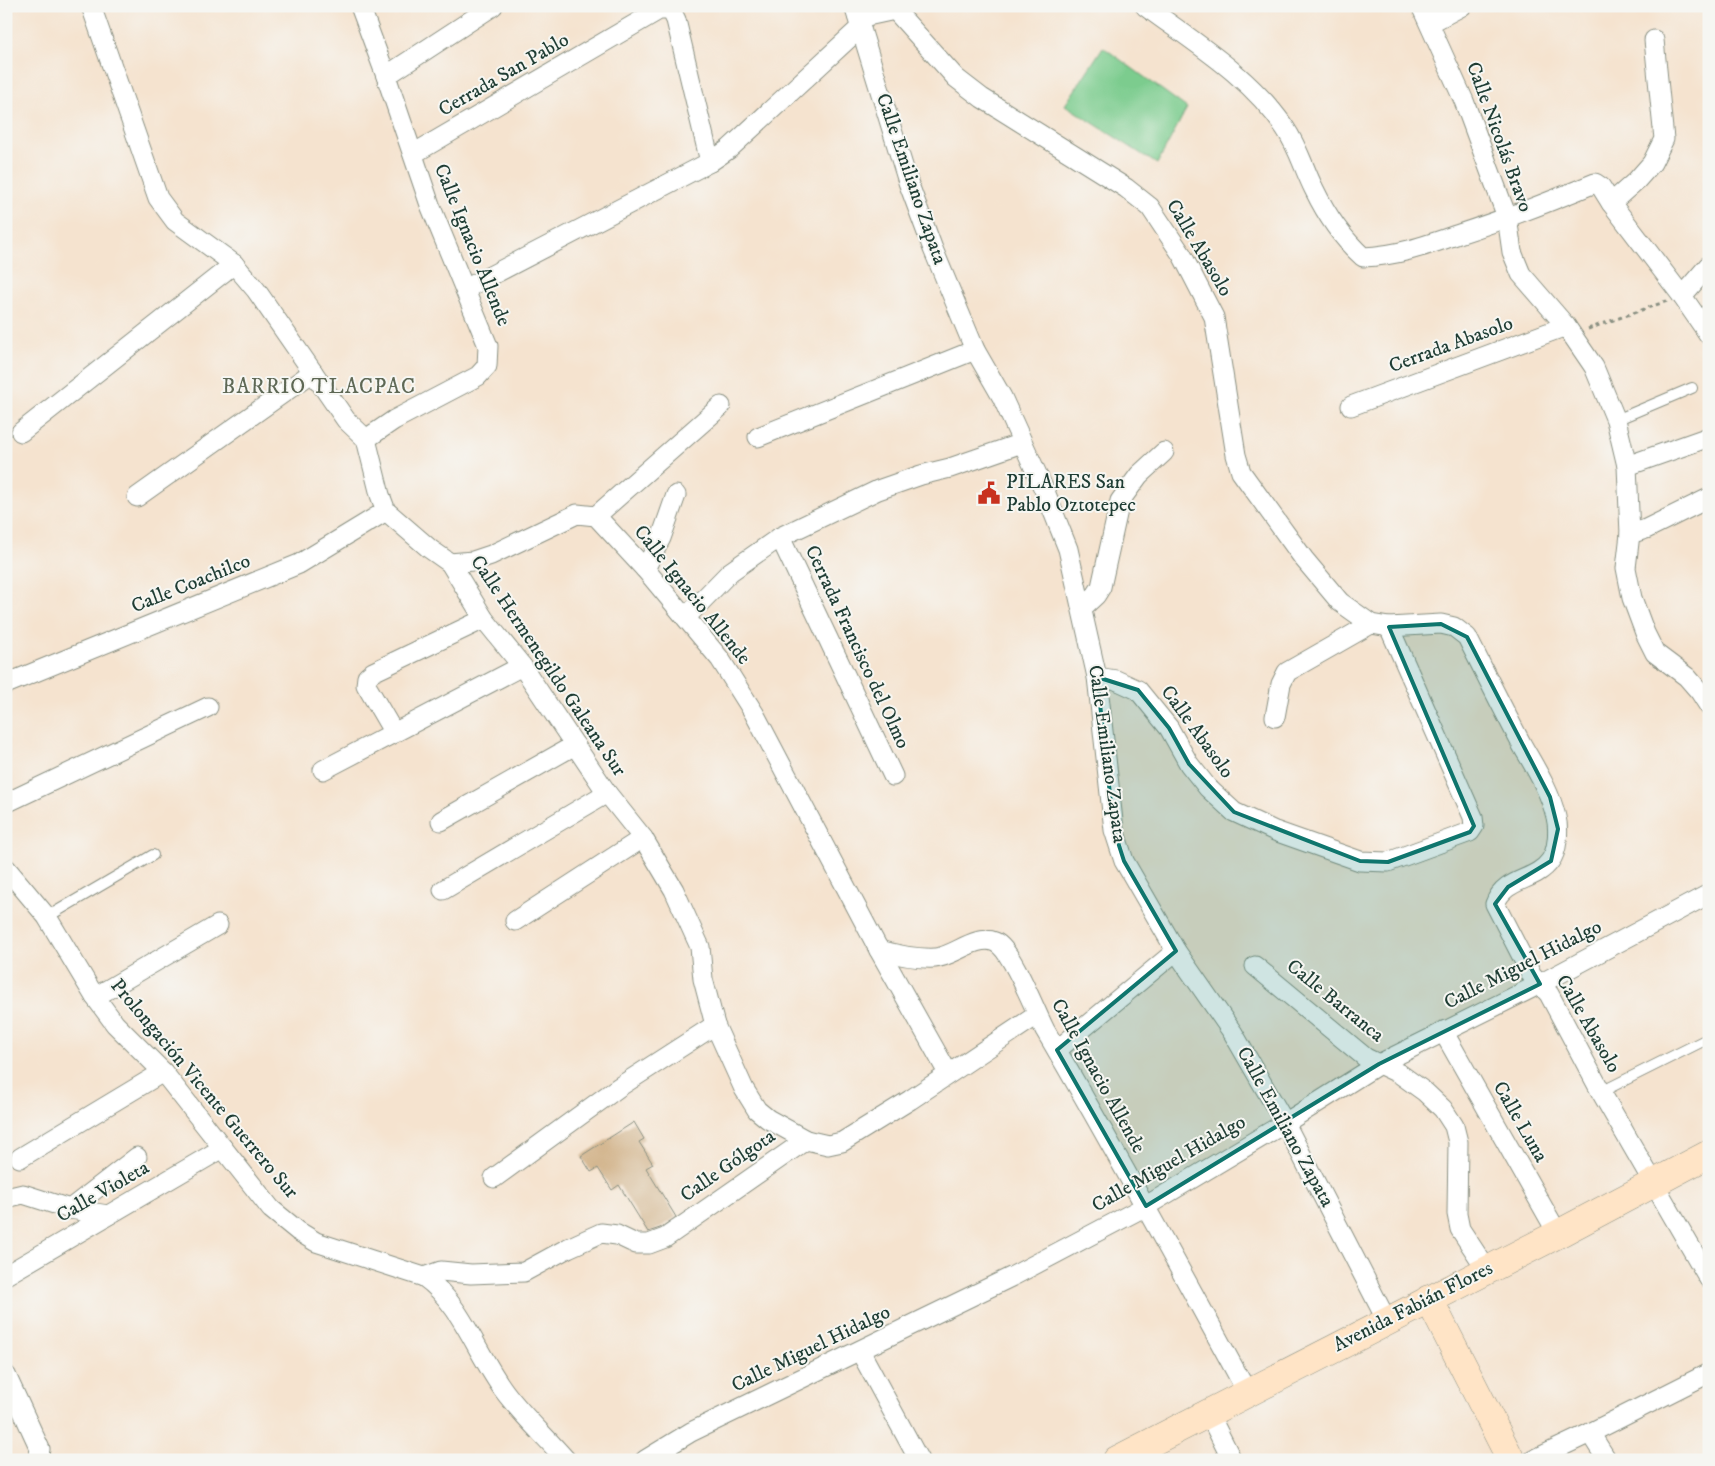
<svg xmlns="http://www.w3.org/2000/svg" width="1715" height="1466" font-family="'IM FELL DW Pica',serif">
  <rect width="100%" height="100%" fill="#f6f6f2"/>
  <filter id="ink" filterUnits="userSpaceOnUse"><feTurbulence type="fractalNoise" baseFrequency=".02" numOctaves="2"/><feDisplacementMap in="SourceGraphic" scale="10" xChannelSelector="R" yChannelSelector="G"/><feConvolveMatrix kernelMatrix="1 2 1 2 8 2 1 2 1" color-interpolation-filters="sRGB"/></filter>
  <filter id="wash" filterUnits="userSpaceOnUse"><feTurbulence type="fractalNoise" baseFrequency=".0096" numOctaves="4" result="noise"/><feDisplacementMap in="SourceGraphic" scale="20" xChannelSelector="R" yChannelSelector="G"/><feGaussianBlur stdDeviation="1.12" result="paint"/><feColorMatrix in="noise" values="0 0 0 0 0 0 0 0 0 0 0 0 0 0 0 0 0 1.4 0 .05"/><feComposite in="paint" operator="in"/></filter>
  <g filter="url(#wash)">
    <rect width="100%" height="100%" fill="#f5e3cf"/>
    <polygon fill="#7bcc8e" stroke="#4d8461" points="1103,47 1187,108 1157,164 1065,105"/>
    <g id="blocks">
      <polygon fill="#d4b791" points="634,1122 644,1139 639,1142 653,1164 646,1168 676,1217 660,1228 648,1232 619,1185 612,1190 598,1168 591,1172 581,1156"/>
    </g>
  </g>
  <g filter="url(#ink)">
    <use href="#blocks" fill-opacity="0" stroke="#8a9082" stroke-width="1"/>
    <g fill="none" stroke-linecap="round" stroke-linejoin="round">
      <defs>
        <g id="lane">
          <polyline points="1616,420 1692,388"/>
          <polyline points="47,917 153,855"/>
          <polyline points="1601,1092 1709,1038"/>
        </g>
        <g id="street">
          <polyline points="91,6 158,198 175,221 234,264 256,290 346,420 366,439 380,495 386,511 430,549 450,563 484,619 522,666 607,793 643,838 674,890 700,947 703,979 715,1025 744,1089 757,1110 768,1119 806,1140"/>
          <polyline points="360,6 386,76 430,205 488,346 487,366 478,376 394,420 366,439"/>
          <polyline points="854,6 908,182 933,249 975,350 1002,397 1046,494 1068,549 1097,677 1114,830 1124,861 1176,951 1233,1033 1285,1123 1387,1321"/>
          <path d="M1145,6C1195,43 1250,76 1285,128C1298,147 1304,169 1314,189C1326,214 1343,239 1363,257C1396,256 1425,246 1456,235C1503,220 1549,202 1595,183L1601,187L1611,203L1682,296L1709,335"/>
          <polyline points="1421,6 1464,101 1507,217 1512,252 1521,274 1566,326 1594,367 1616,420 1627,466 1630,534 1626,568 1632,598 1645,633 1655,653 1687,677 1700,692 1709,706"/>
          <path d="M895,10L956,78L982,98L1126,188L1150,207L1182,255L1214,317L1236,455L1241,472L1304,559L1340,602L1371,624L1389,627L1441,624L1454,627L1467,637C1485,673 1503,709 1522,745C1535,768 1550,791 1556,817C1559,829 1558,851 1550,861C1535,882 1505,877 1495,904L1532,976L1549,994L1601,1092L1709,1279"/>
          <polyline points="858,18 895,10 903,6"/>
          <polyline points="1430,23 1462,6"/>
          <polyline points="386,76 493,6"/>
          <polyline points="413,154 659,10 671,10 676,20 710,162"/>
          <polyline points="1611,203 1637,180 1652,163 1664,139 1654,40"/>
          <polyline points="465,289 710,162 729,149 861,27"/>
          <polyline points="1682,296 1709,265"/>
          <polyline points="1351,406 1566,326"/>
          <polyline points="21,432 234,264"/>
          <polyline points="758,437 975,350"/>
          <polyline points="1627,466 1709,437"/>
          <polyline points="137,497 313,372"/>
          <polyline points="596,516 721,406"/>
          <polyline points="1630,534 1646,529 1709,498"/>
          <polyline points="780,537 893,776"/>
          <polyline points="450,563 473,561 491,555 577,514 596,516 645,569 720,659 754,713 879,950 948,1073"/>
          <polyline points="645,569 661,538 676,495"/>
          <polyline points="1082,608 1096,595 1101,587 1120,501 1139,475 1164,452"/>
          <polyline points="686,617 730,572 780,537 878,490 921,475 950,468 1022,443"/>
          <polyline points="1097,677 1116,680 1138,690 1169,728 1189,764 1208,788 1234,812 1275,831 1360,861 1388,862 1470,832 1474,826 1473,817 1389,627"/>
          <polyline points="6,684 299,564 386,511"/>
          <polyline points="1275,717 1281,684 1287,672 1371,624"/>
          <polyline points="394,733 366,685 367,677 373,672 484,619"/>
          <polyline points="323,770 522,666"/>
          <polyline points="6,803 208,707"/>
          <polyline points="441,821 575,745"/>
          <path d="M6,868L47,917L95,997L115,1024L163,1072L271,1209L298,1231L316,1242L424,1277C462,1304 477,1355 505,1392C523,1416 546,1437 566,1460"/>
          <polyline points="443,890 607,793"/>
          <polyline points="515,921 643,838"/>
          <path d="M879,950C897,955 915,959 935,958C953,957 976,934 995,942C1012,949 1035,1011 1045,1030C1115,1149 1181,1271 1247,1392"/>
          <polyline points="1255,966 1366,1058 1400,1074 1425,1092 1443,1109 1454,1126 1458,1142 1457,1214 1460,1229 1487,1270"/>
          <polyline points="95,997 218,925"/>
          <polyline points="1443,1031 1558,1234"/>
          <polyline points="1057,1050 1176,951"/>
          <polyline points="20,1158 163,1072"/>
          <polyline points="494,1178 619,1087 715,1025"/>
          <polyline points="6,1198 23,1194 70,1209 108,1215"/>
          <polyline points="70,1209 137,1157"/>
          <polyline points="6,1275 223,1148"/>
          <polyline points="424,1277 441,1271 471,1274 524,1272 568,1248 601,1233 617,1235 636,1244 649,1244 665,1238 806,1140 828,1145 842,1142 910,1100 1037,1015"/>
          <polyline points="860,1351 919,1460"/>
          <polyline points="6,1375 40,1449 38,1460"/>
          <polyline points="1208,1412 1232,1460"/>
          <polyline points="1590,1433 1607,1460"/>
          <polyline points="645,1460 691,1432 1013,1276 1146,1206 1285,1123 1379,1064 1540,984 1709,894"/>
          <polyline points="1533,1460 1590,1433 1709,1373"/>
        </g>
        <g id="secondary">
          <polyline points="1429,1299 1511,1460"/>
          <polyline points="1117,1460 1558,1234 1709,1154"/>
        </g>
      </defs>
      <use href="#lane" stroke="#8a9082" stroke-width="12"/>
      <use href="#street" stroke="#8a9082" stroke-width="21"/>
      <use href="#secondary" stroke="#8a9082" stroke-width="29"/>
      <polyline stroke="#8a9082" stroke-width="3" stroke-dasharray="4 4" stroke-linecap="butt" points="1588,329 1667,301"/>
      <use href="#lane" stroke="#fff" stroke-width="10"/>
      <use href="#street" stroke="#fff" stroke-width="19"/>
      <use href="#secondary" stroke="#ffe4c6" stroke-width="28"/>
    </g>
  </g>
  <path fill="#0f766e" fill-opacity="0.2" stroke="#0f766e" stroke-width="4" stroke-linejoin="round" d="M1441,624L1467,637L1550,797L1558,829L1551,861L1508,887L1495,904L1540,984L1379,1064L1146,1206L1057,1050L1176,951L1124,861L1114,830L1097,677L1138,690L1169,728L1189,764L1234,812L1360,861L1388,862L1470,832L1474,826L1389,627Z"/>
  <defs>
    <symbol id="civic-bare" viewBox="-9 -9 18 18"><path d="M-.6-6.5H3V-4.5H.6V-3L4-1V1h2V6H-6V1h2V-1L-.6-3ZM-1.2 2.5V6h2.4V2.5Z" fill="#c8321e" stroke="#f6f6f2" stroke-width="2.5" paint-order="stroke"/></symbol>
  </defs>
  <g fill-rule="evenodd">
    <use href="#civic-bare" x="973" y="477" width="32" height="32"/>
  </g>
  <g text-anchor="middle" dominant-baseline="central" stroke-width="4" stroke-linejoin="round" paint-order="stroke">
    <g font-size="20" fill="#1f3d34" stroke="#f6f6f2">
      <text transform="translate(504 75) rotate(-30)">Cerrada San Pablo</text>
      <text transform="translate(1499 137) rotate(70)">Calle Nicolás Bravo</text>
      <text transform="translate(911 179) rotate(71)">Calle Emiliano Zapata</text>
      <text transform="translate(472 245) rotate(68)">Calle Ignacio Allende</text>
      <text transform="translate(1199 248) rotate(59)">Calle Abasolo</text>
      <text transform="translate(1451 345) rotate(-20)">Cerrada Abasolo</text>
      <text transform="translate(191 584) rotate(-22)">Calle Coachilco</text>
      <text transform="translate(692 595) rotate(51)">Calle Ignacio Allende</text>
      <text transform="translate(857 647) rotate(65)">Cerrada Francisco del Olmo</text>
      <text transform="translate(548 666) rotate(56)">Calle Hermenegildo Galeana Sur</text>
      <text transform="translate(1197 732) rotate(54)">Calle Abasolo</text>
      <text transform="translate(1107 754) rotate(82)">Calle Emiliano Zapata</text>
      <text transform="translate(1523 965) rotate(-27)">Calle Miguel Hidalgo</text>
      <text transform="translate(1335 1001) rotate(39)">Calle Barranca</text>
      <text transform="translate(1588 1024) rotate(60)">Calle Abasolo</text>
      <text transform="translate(1098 1076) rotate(61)">Calle Ignacio Allende</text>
      <text transform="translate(204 1089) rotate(50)">Prolongación Vicente Guerrero Sur</text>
      <text transform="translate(1520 1122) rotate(60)">Calle Luna</text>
      <text transform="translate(1285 1127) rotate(61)">Calle Emiliano Zapata</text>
      <text transform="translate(1169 1164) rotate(-30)">Calle Miguel Hidalgo</text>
      <text transform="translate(728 1166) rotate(-35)">Calle Gólgota</text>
      <text transform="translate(103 1192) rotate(-30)">Calle Violeta</text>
      <text transform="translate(1413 1307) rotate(-27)">Avenida Fabián Flores</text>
      <text transform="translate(811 1349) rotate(-26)">Calle Miguel Hidalgo</text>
    </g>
    <g font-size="20" fill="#1f3d34" stroke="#f6f6f2" text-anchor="start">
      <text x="1006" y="482">PILARES San<tspan x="1006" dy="23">Pablo Oztotepec</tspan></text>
    </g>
    <g font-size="21" letter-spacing="1" fill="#5e6855" stroke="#f6f6f2">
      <text x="319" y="387">BARRIO TLACPAC</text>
    </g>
  </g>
  <rect width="1715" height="1466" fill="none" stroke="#f6f6f2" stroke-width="25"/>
</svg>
